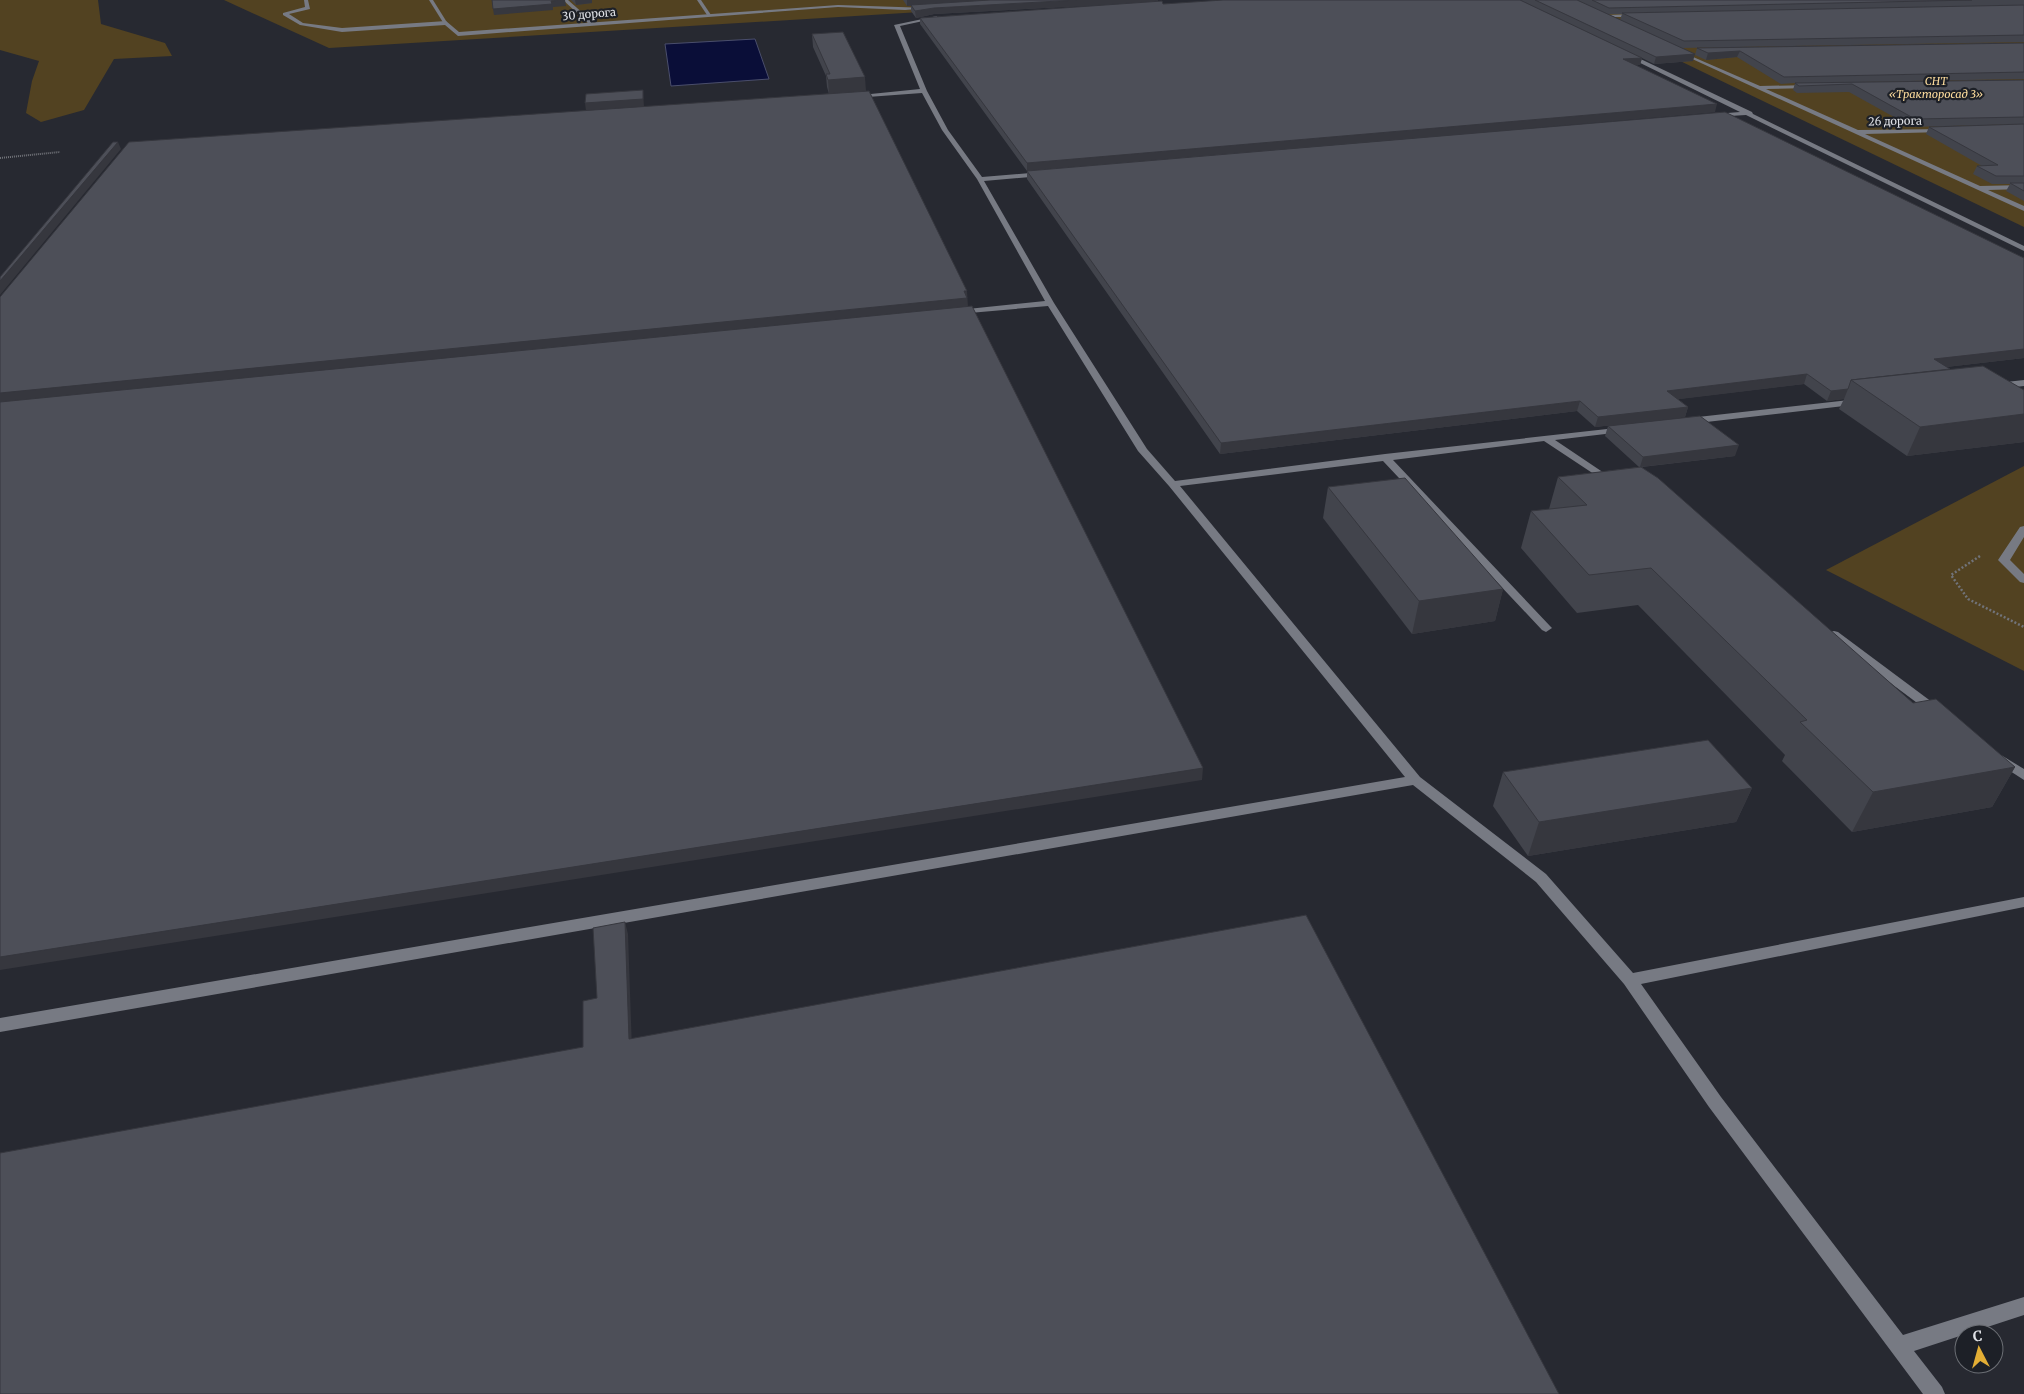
<svg xmlns="http://www.w3.org/2000/svg" width="2024" height="1394" font-family="Merriweather,serif">
  <rect width="100%" height="100%" fill="#272931"/>
  <g fill="#524221">
    <polygon points="0,0 98,0 101,24 165,43 172,56 114,59 84,110 41,122 26,113 32,81 39,61 0,50"/>
    <polygon points="224,0 1118,0 329,48"/>
    <polygon points="1554,0 2024,0 2024,227"/>
    <polygon points="2024,466 2024,671 1826,570"/>
  </g>
  <polygon fill="#0a0e38" stroke="#4a4e6c" points="755,39 769,79 671,86 665,44"/>
  <g fill="none" stroke-linecap="round" stroke-linejoin="round">
    <polyline stroke="#717379" stroke-width="2" stroke-dasharray="1 1" stroke-linecap="butt" points="0,158 60,152"/>
    <polyline stroke="#717379" stroke-width="2.5" stroke-dasharray="2 2" stroke-linecap="butt" points="1980,556 1951,575 1968,599 2024,627"/>
    <g fill="#777a83" fill-rule="evenodd">
      <polygon points="429,0 433,0 448,24 444,24"/>
      <polygon points="563,0 568,0 594,23 594,25 590,25"/>
      <polygon points="697,0 701,0 711,15 707,15"/>
      <polygon points="937,16 937,18 900,26 927,91 948,130 982,177 1042,172 1045,174 1042,176 984,181 1054,303 1147,449 1175,481 1385,454 1625,427 1627,429 1622,432 1555,440 1613,479 1614,481 1609,484 1544,441 1393,460 1550,626 1552,628 1546,632 1542,630 1383,461 1180,486 1420,777 1546,874 1633,973 2024,897 2024,907 1641,984 1721,1097 1903,1335 2024,1297 2024,1315 1914,1351 1942,1387 1945,1394 1923,1394 1709,1107 1624,984 1536,882 1413,785 0,1032 0,1018 1405,777 1169,486 1138,451 1048,306 958,314 954,312 958,310 1045,301 977,179 942,130 922,93 854,98 851,96 920,89 894,25"/>
      <polygon points="1624,53 1628,53 1752,112 1753,114 2024,246 2024,251 1746,115 1713,117 1715,114 1740,112 1624,55"/>
      <polygon points="2024,380 2024,386 1997,389 1992,386 1997,383"/>
      <polygon points="1858,399 1861,400 1861,404 1689,424 1684,421 1689,418"/>
      <polygon points="1834,631 1838,632 1940,708 1942,711 1940,714 1932,714 1830,638 1828,635 1830,632"/>
      <polygon points="2001,755 2024,769 2024,780 1996,762 1994,759 1996,756"/>
    </g>
    <g fill="#777a83" fill-rule="evenodd">
      <polygon points="304,0 308,0 310,9 289,14 303,23 342,28 446,21 459,32 838,5 929,8 905,10 838,7 458,36 445,25 342,32 300,25 283,15 283,13 305,7"/>
      <polygon points="1637,14 1639,17 1601,17 1604,15"/>
      <polygon points="1677,50 1760,86 1811,85 1809,88 1766,89 1858,130 1946,129 1944,132 1865,134 1980,186 2024,185 2024,189 1988,190 2024,206 2024,211 1677,52"/>
      <polygon points="2024,526 2024,537 2010,560 2024,574 2024,583 2020,582 1998,560 2020,527"/>
    </g>
  </g>
  <g fill="#42444c" fill-rule="evenodd">
    <polygon points="571,0 592,0 592,3 576,5"/>
    <path d="M903,0H1158V2L1163,4L1520,0H2024V42L1683,48L1693,61L1654,64L1642,58L1640,65H1636L1715,112L1137,162L2024,258V358L1946,367L1950,369L2024,390V442L1907,456L1839,409L1844,399L1827,401L1804,384L1678,399L1688,407L1685,417L1595,427L1577,411L1220,454L1027,179V171L920,24V18L1140,3L934,14L916,18L911,11V6H907ZM1608,14H1622L1620,20Z"/>
    <polygon points="812,34 866,91 829,94 827,87 826,76 813,47"/>
    <polygon points="2024,43 2024,79 1854,82 2024,80 2024,124 1912,127 1849,92 1797,93 1793,90 1795,83 1781,84 1737,57 1706,60 1695,55 1697,48"/>
    <polygon points="2024,124 2024,201 2006,191 2010,184 1992,184 1973,174 1977,166 1982,166 1926,134 1929,127"/>
    <polygon points="1608,426 1735,456 1642,467 1913,703 2015,767 1992,807 1852,832 1782,761 1785,755 1638,605 1577,613 1521,548 1531,511 1549,509 1558,477 1639,467 1605,436"/>
    <polygon points="1328,487 1503,589 1495,621 1412,634 1323,518"/>
    <polygon points="1503,772 1752,788 1736,822 1528,856 1493,806"/>
  </g>
  <g fill="#36373e">
    <polygon points="561,0 565,0 566,6 553,7 553,10 494,15 493,9"/>
    <polygon points="575,0 592,0 592,3 576,5"/>
    <polygon points="907,0 1021,0 907,6"/>
    <polygon points="1077,0 1158,0 1158,2 934,14 916,18 915,11 934,8"/>
    <polygon points="1740,51 1737,57 1706,60 1708,53"/>
    <polygon points="1695,54 1693,61 1654,64 1656,57"/>
    <polygon points="1642,58 1640,65 1622,66 1623,59"/>
    <polygon points="865,77 866,91 829,94 828,80"/>
    <polygon points="643,90 644,107 586,111 585,103"/>
    <polygon points="1717,104 1715,112 1027,171 1027,163"/>
    <polygon points="118,142 121,149 0,295 0,281"/>
    <polygon points="967,291 968,307 0,403 0,393"/>
    <polygon points="2024,349 2024,358 1929,369 1934,359"/>
    <polygon points="1807,374 1804,384 1664,401 1667,391"/>
    <polygon points="1848,389 1844,399 1827,401 1831,391"/>
    <polygon points="1580,401 1577,411 1220,454 1221,443"/>
    <polygon points="1688,407 1685,417 1595,427 1598,417"/>
    <polygon points="2024,414 2024,442 1907,456 1920,427"/>
    <polygon points="1739,445 1735,456 1640,467 1643,457"/>
    <polygon points="1503,589 1495,621 1412,634 1419,601"/>
    <polygon points="2015,767 1992,807 1852,832 1873,792"/>
    <polygon points="1203,768 1202,780 0,970 0,957"/>
    <polygon points="1752,788 1736,822 1528,856 1539,822"/>
    <polygon points="625,922 628,934 632,1050 629,1039"/>
  </g>
  <g fill="#4d4f58" stroke="#36373e">
    <polygon points="492,0 561,0 551,1 552,4 493,9"/>
    <polygon points="990,0 1077,0 934,8 915,11 911,5"/>
    <polygon points="1223,0 1520,0 1642,58 1623,59 1717,104 1027,163 920,18 1162,1 1163,4"/>
    <polygon points="1535,0 1577,0 1695,54 1656,57"/>
    <polygon points="1592,0 1972,0 1609,8"/>
    <polygon points="2024,5 2024,35 1684,41 1622,13"/>
    <polygon points="843,32 865,77 828,80 826,74 830,74 812,34"/>
    <polygon points="2024,43 2024,72 1784,77 1740,51 1708,53 1697,48"/>
    <polygon points="2024,80 2024,117 1915,119 1852,84 1799,86 1795,83"/>
    <polygon points="643,90 643,99 585,103 586,94"/>
    <polygon points="869,91 967,291 964,291 967,298 0,393 0,297 129,142"/>
    <polygon points="1725,112 2024,258 2024,349 1934,359 1950,369 1851,380 1848,389 1831,391 1807,374 1667,391 1688,407 1598,417 1580,401 1221,443 1027,171"/>
    <polygon points="2024,124 2024,176 1996,176 1977,166 1998,165 1929,127"/>
    <polygon points="113,142 118,142 0,281 0,277"/>
    <polygon points="2010,183 2024,183 2024,191"/>
    <polygon points="972,306 1203,768 0,957 0,402"/>
    <polygon points="1983,366 2024,390 2024,414 1920,427 1851,380"/>
    <polygon points="1700,416 1739,445 1643,457 1608,426"/>
    <polygon points="1641,467 1658,478 1913,703 1936,699 2015,767 1873,792 1800,722 1807,720 1651,568 1589,575 1531,511 1587,505 1558,477"/>
    <polygon points="1405,478 1503,589 1419,601 1328,487"/>
    <polygon points="1708,740 1752,788 1539,822 1503,772"/>
    <polygon points="1306,915 1559,1394 0,1394 0,1153 583,1047 583,1001 597,998 593,928 625,922 629,1039"/>
  </g>
  <g text-anchor="middle" dominant-baseline="central" stroke-width="4.5" stroke-linejoin="round" paint-order="stroke">
    <g font-size="11" fill="#e0e2e7" stroke="#1d2027">
      <text transform="translate(589 14) rotate(-5)">30 дорога</text>
      <text transform="translate(1895 121) rotate(-1)">26 дорога</text>
    </g>
    <g font-size="11" font-style="italic" fill="#fedd9d" stroke="#1d2027">
      <text x="1936" y="81">СНТ<tspan x="1936" dy="13">«Тракторосад 3»</tspan></text>
    </g>
  </g>
  <g transform="translate(1979 1349) rotate(354)"><circle r="24" fill="#1d2027" stroke="#6b6e74"/>
  <path d="M0-4L9 19L0 12L-9 19Z" fill="#e3ae35"/>
  <text y="-8" font-size="14" font-weight="bold" text-anchor="middle" fill="#e0e2e7">С</text>
  </g>
</svg>
